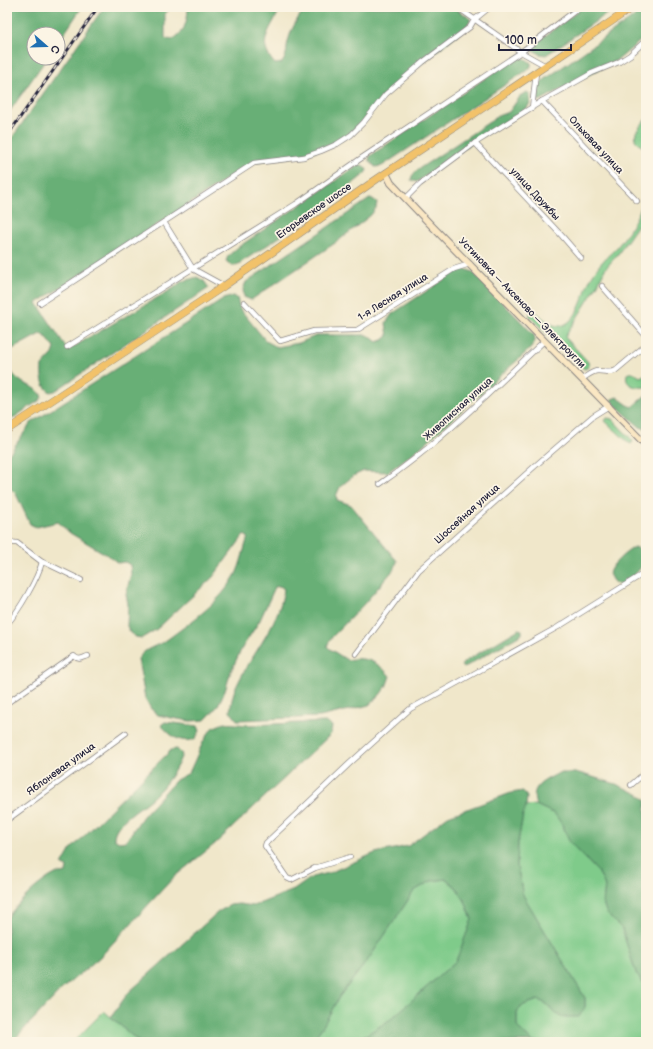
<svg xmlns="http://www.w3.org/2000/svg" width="653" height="1049" font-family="'Balsamiq Sans',sans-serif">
  <rect width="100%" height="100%" fill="#fcf5e5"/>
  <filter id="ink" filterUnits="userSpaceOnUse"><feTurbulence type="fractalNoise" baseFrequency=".025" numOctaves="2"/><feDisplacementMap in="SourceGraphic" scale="8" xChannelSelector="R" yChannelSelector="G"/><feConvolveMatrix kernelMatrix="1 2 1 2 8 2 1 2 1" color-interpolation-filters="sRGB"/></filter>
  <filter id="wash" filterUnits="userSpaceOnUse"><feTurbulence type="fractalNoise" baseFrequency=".012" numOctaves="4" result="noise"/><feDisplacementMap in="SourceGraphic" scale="16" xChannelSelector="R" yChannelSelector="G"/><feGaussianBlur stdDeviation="0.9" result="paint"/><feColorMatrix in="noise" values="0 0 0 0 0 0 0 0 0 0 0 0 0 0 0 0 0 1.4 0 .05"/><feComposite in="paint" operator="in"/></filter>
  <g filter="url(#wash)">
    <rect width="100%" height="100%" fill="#f0e7ca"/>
    <g fill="#7fcb8a" stroke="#507662">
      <polygon points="646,119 646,145 643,147 640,145 635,140 636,132"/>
      <path d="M646,198V213L618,254L605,269L597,286L565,337L588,362L589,367L584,369L530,317V313L534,311C541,316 551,327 560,326C575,323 580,305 585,293C588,281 595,270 603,261C608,255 614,251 618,246C630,232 638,214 646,198Z"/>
      <path d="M629,373H634L640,377L646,374V387C636,388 624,386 627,374Z"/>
      <polygon points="607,418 612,419 633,441 631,444 628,442 605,421"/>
      <polygon points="536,805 555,814 563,826 569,841 599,873 605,886 603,903 607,914 622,929 636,973 646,988 646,1042 533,1042 517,1027 517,1013 521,1006 538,1000 547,1004 554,1013 585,1007 585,998 523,895 517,865 518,842 523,815 526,806"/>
      <polygon points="446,879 456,887 465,901 472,920 456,961 391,1019 366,1035 353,1038 351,1042 311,1042 323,1026 339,997 370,957 414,891 431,881"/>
      <polygon points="104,1011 139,1042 73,1042"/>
    </g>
    <g fill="#67af76" stroke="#446858">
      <polygon points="7,7 82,7 58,43 58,34 34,34 34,58 47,58 7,115"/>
      <path d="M104,7H172L165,14V38L171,40C184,34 187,23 188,9L186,7H281C271,30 255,42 275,64L282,63C289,52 285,49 289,38C292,27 299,16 306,7H453L470,18V22L464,29L385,93L363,121L348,135L335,143L304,155L253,162L37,303L68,350L174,288L181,282L197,277L204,281L209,288L55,391L50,392C42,386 41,376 42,366L53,354L55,348L44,335L40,334L7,352V145Z"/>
      <polygon points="583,7 617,7 546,55 540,54 531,49 533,45"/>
      <polygon points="646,10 646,36 619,59 539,101 537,99 539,85 544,80 642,11"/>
      <polygon points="520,57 526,59 531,63 531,66 529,69 382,166 375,167 369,160 370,156 515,58"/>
      <polygon points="527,92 530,94 530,103 527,108 471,143 417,182 411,180 412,176 417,170 500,115 509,112 521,95"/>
      <path d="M360,164L365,167L367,170C364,177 355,180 350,187L304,221L237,265L232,266L226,261L228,256L237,248Z"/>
      <polygon points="371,198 377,202 376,208 371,215 338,241 251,300 244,297 243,289 246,282"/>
      <path d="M465,269L473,272L534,335L535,341L531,348L421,447L388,472L364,471L353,476L340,487L336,496L337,500L351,505L397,561L395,568L364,604L332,637L327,646L330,649L347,660C366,656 378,662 390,676L386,687L379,696L369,705L320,717L237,720L230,711C231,705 232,698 234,692C247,659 279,627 284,589L280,586L275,587L260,620L242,648L231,671L225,691L217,707L205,720L190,721L172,718L158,715L151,709L145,698L138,659C145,647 157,647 168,639C192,621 221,602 236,574C241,564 244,548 248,537L244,535L213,577L157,629L142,638L136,637L130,633L127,626L128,604L126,594L131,574L130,565L125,562L118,563L109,556L70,533L58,522L36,527L30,524L16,494L7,485V457L31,423L224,299L233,296L237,298L240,309L266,341L277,347L299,343L318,335H368L377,342L383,340L388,336L386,323L392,314L454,273Z"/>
      <path d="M7,366C11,372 16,378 22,382C30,387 38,387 42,397L40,400L7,422Z"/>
      <polygon points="646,395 646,429 640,427 614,404 611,400 612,399 617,397 628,405 632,407"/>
      <path d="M635,547C643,550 643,557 643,564C639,571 624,589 615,583C612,581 611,577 609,574C610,565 627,551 635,547Z"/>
      <polygon points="519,629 522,630 522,634 463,668 461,666 464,662"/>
      <path d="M165,722L198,726L200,731L195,739C180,744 171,736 161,725Z"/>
      <path d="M325,722L332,726L331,734L216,843L174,877L100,957L62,989L12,1042H7V918C21,900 36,884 57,873L62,874L66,873L67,867L62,865L71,849L171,750L177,749L182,754C178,767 167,783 157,793C146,806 113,821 114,839L119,842L126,841L143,816L176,780L189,773L203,742L212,728L224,723L248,725Z"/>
      <path d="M559,773H579L616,784L638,794L646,800V988L636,973L622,929L607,914L603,903L605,886L599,873L569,841L563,826L555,814L536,805C529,786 544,781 559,773Z"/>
      <polygon points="523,791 527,797 526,806 523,815 518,842 517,865 523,895 585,998 585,1007 579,1017 564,1017 554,1013 547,1004 538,1000 521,1006 517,1013 517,1027 533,1042 351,1042 353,1038 366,1035 391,1019 456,961 472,919 465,901 456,887 446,879 431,881 414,891 370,957 339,997 323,1026 311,1042 139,1042 111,1017 128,993 218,912 230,905 239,904 253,906 294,890 312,877 329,873 375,853 408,846 448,816 511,793"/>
    </g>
  </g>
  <g filter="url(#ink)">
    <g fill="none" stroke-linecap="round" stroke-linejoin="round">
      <defs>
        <g id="street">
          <polyline points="457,7 521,52 546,66"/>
          <polyline points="542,101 637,201"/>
          <polyline points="532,108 536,73"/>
          <polyline points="475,143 562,236 581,258"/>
          <polyline points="406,198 420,184 475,143 542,101 592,73 619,62 630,55 646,40"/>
          <polyline points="164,222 193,269 224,286"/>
          <polyline points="602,286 646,336"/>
          <polyline points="244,302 280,341 314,331 357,330 454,269 470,264"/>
          <polyline points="40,303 254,163 304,157 321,151 337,144 351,135 364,122 386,94 423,62 470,27 474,20 490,7"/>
          <polyline points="67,347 296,204 363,157 521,52 580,7"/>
          <path d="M582,379C587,376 592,371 598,371C605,371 608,373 615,371L646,345"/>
          <path d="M380,484C440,443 491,391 544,341"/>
          <polyline points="7,542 17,543 42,562 48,564 81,580"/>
          <path d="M7,624C19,611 38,578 42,562"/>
          <polyline points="356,654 419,570 535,466 593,416 609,406"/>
          <path d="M7,703L74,656C79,661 82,658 88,656"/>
          <polyline points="631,785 646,772"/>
          <polyline points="7,820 126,733"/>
          <polyline points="350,857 315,868 291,880 287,878 265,846 266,843 349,764 410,709 558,627 646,572"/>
        </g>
        <polyline id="secondary" points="386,173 391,183 430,224 646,445"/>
        <polyline id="primary" points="7,430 224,286 377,179 633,7"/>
      </defs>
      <use href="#street" stroke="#898482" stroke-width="6"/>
      <use href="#secondary" stroke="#898482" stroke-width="8"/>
      <use href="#primary" stroke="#898482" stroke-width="8"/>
      <use href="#street" stroke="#fff" stroke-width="4.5"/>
      <use href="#secondary" stroke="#fae7c3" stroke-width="6"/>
      <use href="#primary" stroke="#f2c26a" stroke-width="7"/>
      <defs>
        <polyline id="rail" points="7,136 98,7"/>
      </defs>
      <use href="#rail" stroke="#22223b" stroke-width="3"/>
      <use href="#rail" stroke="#fcf5e5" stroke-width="1.5" stroke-dasharray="4.5" stroke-linecap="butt"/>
    </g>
  </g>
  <g text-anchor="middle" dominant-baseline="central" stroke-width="3.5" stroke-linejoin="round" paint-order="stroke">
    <g font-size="10" fill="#22223b" stroke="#fcf5e5">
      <text transform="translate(596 145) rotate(47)">Ольховая улица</text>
      <text transform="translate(535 194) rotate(47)">улица Дружбы</text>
      <text transform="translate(314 211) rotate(-35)">Егорьевское шоссе</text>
      <text transform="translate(393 297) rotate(-32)">1-я Лесная улица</text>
      <text transform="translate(522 303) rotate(46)">Устиновка — Аксеново — Электроугли</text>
      <text transform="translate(458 409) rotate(-42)">Живописная улица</text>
      <text transform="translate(467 514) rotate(-42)">Шоссейная улица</text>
      <text transform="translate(61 769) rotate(-36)">Яблоневая улица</text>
    </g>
  </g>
  <rect width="653" height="1049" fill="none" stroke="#fcf5e5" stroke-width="24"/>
  <g transform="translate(46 46) rotate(110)"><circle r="19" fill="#fcf5e5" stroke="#a5a1a1"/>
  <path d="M0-3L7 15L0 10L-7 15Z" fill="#1f6fb2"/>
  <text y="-6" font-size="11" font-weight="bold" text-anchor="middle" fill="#22223b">С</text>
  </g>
  <path d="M499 44v6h72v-6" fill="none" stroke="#22223b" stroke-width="2"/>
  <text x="505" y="44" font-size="12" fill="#22223b" stroke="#fcf5e5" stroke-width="3" paint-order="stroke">100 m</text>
</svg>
